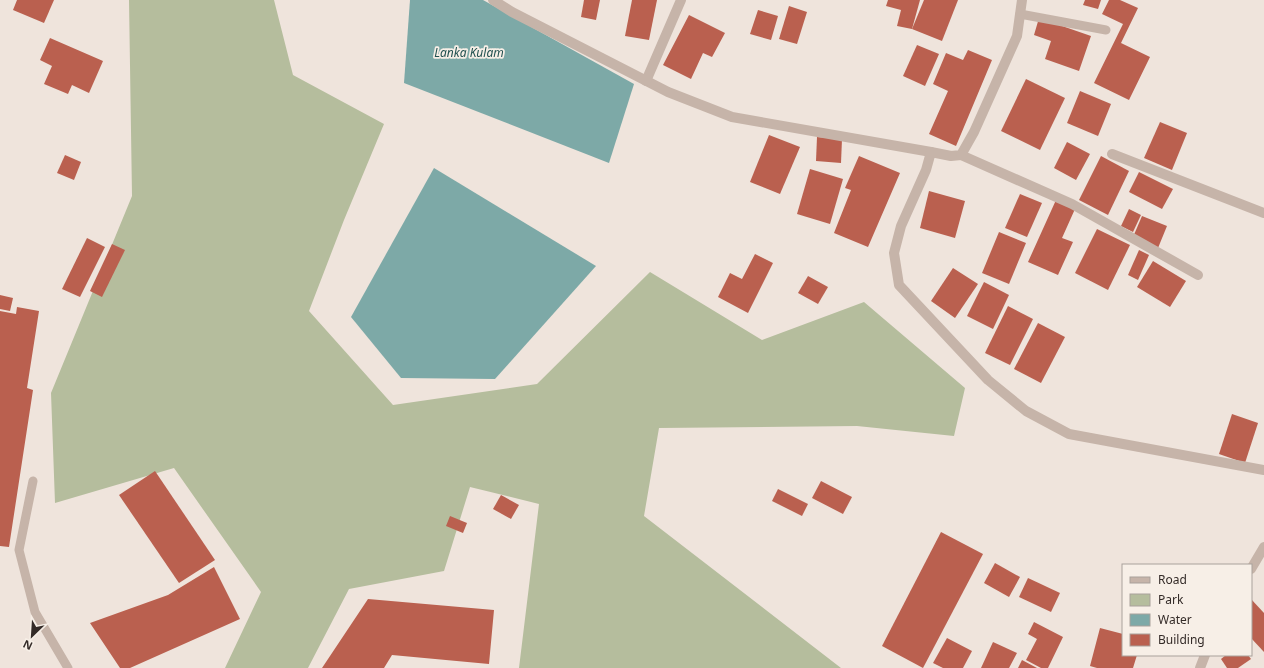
<svg xmlns="http://www.w3.org/2000/svg" width="1264" height="668" font-family="'Noto Sans',sans-serif">
  <rect width="100%" height="100%" fill="#efe4dc"/>
  <polygon fill="#b5bd9d" points="129,0 274,0 293,75 384,124 344,220 309,311 393,405 537,384 650,272 762,340 864,302 965,388 954,436 857,426 659,428 644,516 841,668 519,668 539,504 470,487 444,571 349,589 308,668 225,668 261,592 174,468 55,503 51,393 132,196"/>
  <g fill="#7da9a7">
    <polygon points="410,0 483,0 634,84 609,163 404,83"/>
    <polygon points="434,168 596,266 495,379 401,378 351,317"/>
  </g>
  <g fill="#ba604f">
    <polygon points="17,0 54,0 44,23 13,10"/>
    <polygon points="584,0 600,0 596,20 581,17"/>
    <polygon points="632,0 657,0 649,40 625,36"/>
    <polygon points="888,0 920,0 912,29 897,26 901,10 886,6"/>
    <polygon points="924,0 958,0 942,41 912,29"/>
    <polygon points="1085,0 1101,0 1098,9 1083,5"/>
    <polygon points="1109,0 1120,0 1138,8 1121,43 1150,57 1129,100 1094,83 1123,24 1102,14"/>
    <polygon points="789,6 807,12 797,44 779,39"/>
    <polygon points="758,10 778,16 771,40 750,34"/>
    <polygon points="689,15 725,33 712,57 703,53 691,79 663,65"/>
    <polygon points="1039,18 1091,36 1079,71 1045,59 1051,41 1034,35"/>
    <polygon points="50,38 103,61 89,93 72,85 68,94 44,84 52,66 40,60"/>
    <polygon points="917,45 939,54 925,86 903,76"/>
    <polygon points="968,50 992,60 956,146 929,134 948,91 933,84 946,53 963,60"/>
    <polygon points="1026,79 1065,98 1040,150 1001,131"/>
    <polygon points="1080,91 1111,104 1098,136 1067,123"/>
    <polygon points="1160,122 1187,133 1172,170 1144,158"/>
    <polygon points="769,135 800,147 780,194 750,182"/>
    <polygon points="817,137 842,139 841,163 816,161"/>
    <polygon points="1067,142 1090,154 1076,180 1054,168"/>
    <polygon points="65,155 81,162 74,180 57,173"/>
    <polygon points="859,156 900,173 868,247 834,233 851,190 845,188"/>
    <polygon points="1101,156 1129,171 1108,215 1079,200"/>
    <polygon points="810,169 843,179 830,224 797,214"/>
    <polygon points="1139,172 1173,189 1162,209 1129,192"/>
    <polygon points="929,191 965,201 955,238 920,228"/>
    <polygon points="1020,194 1042,203 1027,237 1005,228"/>
    <polygon points="1056,200 1075,209 1062,238 1073,242 1058,275 1028,262"/>
    <polygon points="1129,209 1141,215 1133,232 1121,226"/>
    <polygon points="1142,216 1167,226 1158,248 1133,237"/>
    <polygon points="1097,229 1130,245 1108,290 1075,273"/>
    <polygon points="999,232 1026,243 1009,284 982,273"/>
    <polygon points="87,238 105,247 80,297 62,289"/>
    <polygon points="112,244 125,250 102,297 90,291"/>
    <polygon points="1139,250 1149,255 1138,280 1128,275"/>
    <polygon points="755,254 773,263 748,313 718,297 730,273 742,279"/>
    <polygon points="1153,261 1186,281 1170,307 1137,287"/>
    <polygon points="953,268 978,284 955,318 931,301"/>
    <polygon points="808,276 828,287 818,304 798,293"/>
    <polygon points="984,282 1009,295 993,329 967,316"/>
    <polygon points="0,295 13,298 10,311 0,309"/>
    <polygon points="1008,306 1033,319 1010,365 985,353"/>
    <polygon points="17,307 39,311 27,388 33,390 9,547 0,546 0,311 16,314"/>
    <polygon points="1038,323 1065,337 1041,383 1014,369"/>
    <polygon points="1232,414 1258,423 1245,463 1219,454"/>
    <polygon points="155,471 215,560 179,583 119,495"/>
    <polygon points="821,481 852,497 843,514 812,498"/>
    <polygon points="778,489 808,504 802,516 772,501"/>
    <polygon points="501,495 519,505 511,519 493,509"/>
    <polygon points="450,516 467,523 463,533 446,526"/>
    <polygon points="941,532 983,554 923,668 882,646"/>
    <polygon points="995,563 1020,577 1009,597 984,583"/>
    <polygon points="214,567 240,619 130,668 120,668 90,623 168,595"/>
    <polygon points="1028,578 1060,593 1051,612 1019,597"/>
    <polygon points="368,599 494,610 489,664 392,655 384,668 322,668"/>
    <polygon points="1251,599 1264,613 1264,652 1251,638"/>
    <polygon points="1034,622 1063,637 1048,668 1041,668 1026,660 1037,639 1028,634"/>
    <polygon points="1100,628 1123,634 1123,655 1137,655 1133,668 1097,668 1090,666"/>
    <polygon points="947,638 972,651 963,668 943,668 933,663"/>
    <polygon points="993,642 1017,653 1009,668 981,668"/>
    <polygon points="1226,655 1248,655 1251,659 1238,668 1227,668 1221,659"/>
    <polygon points="1022,660 1037,668 1018,668"/>
  </g>
  <g fill="none" stroke-linecap="round" stroke-linejoin="round">
    <g stroke="#c6b4a9" stroke-width="9">
      <polyline points="1020,14 1106,30"/>
      <polyline points="33,481 19,550 35,612 68,668"/>
    </g>
    <g stroke="#c6b4a9" stroke-width="10">
      <polyline points="493,0 512,12 668,92 732,117 931,152"/>
      <polyline points="1022,0 1017,36 974,132 961,155 951,156 931,152 926,170 901,226 894,253 899,285 988,380 1026,411 1069,434 1264,470"/>
      <polyline points="646,81 681,0"/>
      <polyline points="1112,154 1264,213"/>
      <polyline points="961,155 1072,204 1198,275"/>
      <polyline points="1251,569 1264,547"/>
      <polyline points="1200,668 1205,655"/>
    </g>
  </g>
  <g text-anchor="middle" dominant-baseline="central" stroke-width="3.5" stroke-linejoin="round" paint-order="stroke">
    <g font-size="12" font-style="italic" fill="#225150" stroke="#f7efe7">
      <text x="469" y="52">Lanka Kulam</text>
    </g>
  </g>
  <rect x="1122" y="564" width="130" height="92" fill="#f7efe7" stroke="#a9a19b"/>
  <rect x="1130" y="577" width="20" height="6" fill="#c6b4a9" stroke="#a9a19b"/>
  <text x="1158" y="584" font-size="12" fill="#342b28">Road</text>
  <rect x="1130" y="594" width="20" height="12" fill="#b5bd9d" stroke="#a9a19b"/>
  <text x="1158" y="604" font-size="12" fill="#342b28">Park</text>
  <rect x="1130" y="614" width="20" height="12" fill="#7da9a7" stroke="#a9a19b"/>
  <text x="1158" y="624" font-size="12" fill="#342b28">Water</text>
  <rect x="1130" y="634" width="20" height="12" fill="#ba604f" stroke="#a9a19b"/>
  <text x="1158" y="644" font-size="12" fill="#342b28">Building</text>
  <g transform="translate(32 636) rotate(205)" stroke="#f7efe7" stroke-width="3" paint-order="stroke">
  <path d="M0-3L7 15L0 10L-7 15Z" fill="#342b28"/>
  <text y="-6" font-size="11" font-weight="bold" text-anchor="middle" fill="#342b28">N</text>
  </g>
</svg>
